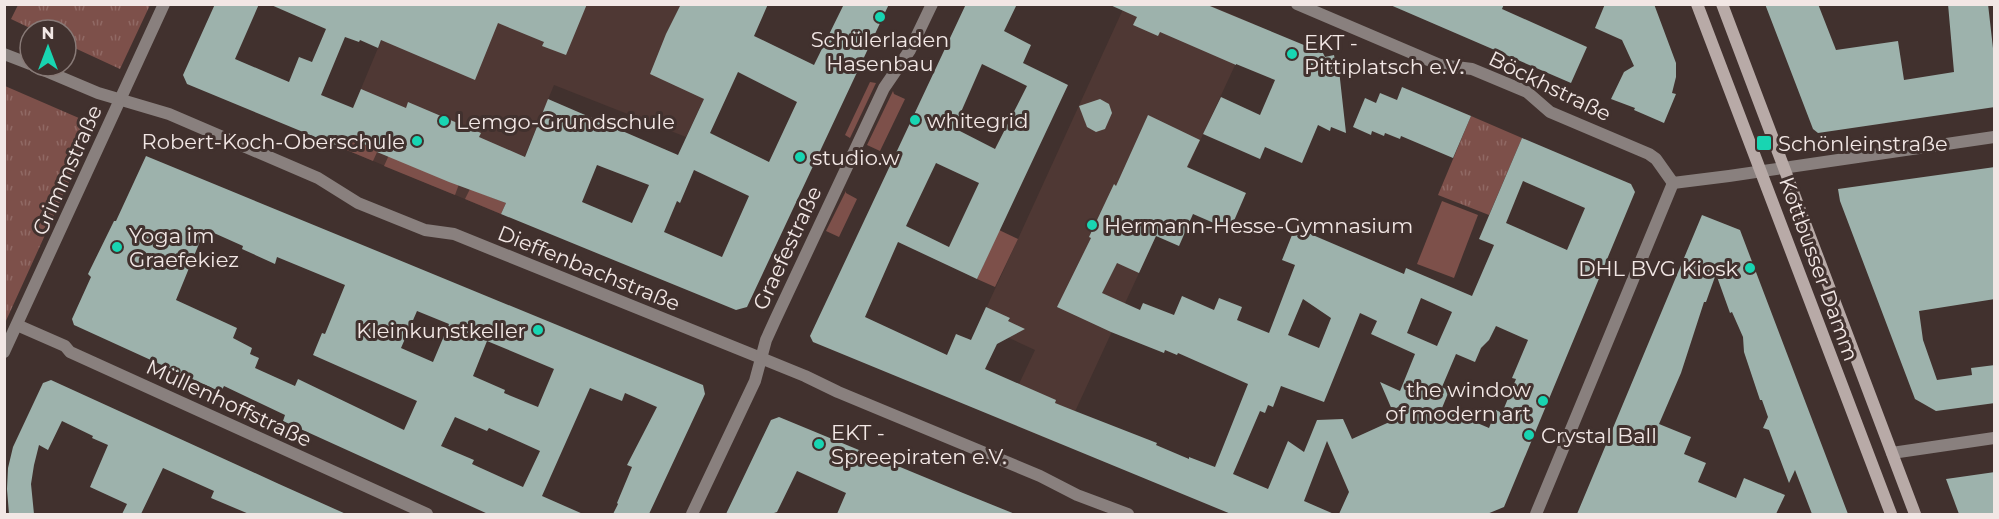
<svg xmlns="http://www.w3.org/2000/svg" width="1999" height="519" font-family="Montserrat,sans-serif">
  <defs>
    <pattern id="park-tufts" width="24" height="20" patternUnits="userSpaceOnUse" patternTransform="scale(1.5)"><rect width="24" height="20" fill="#7d504a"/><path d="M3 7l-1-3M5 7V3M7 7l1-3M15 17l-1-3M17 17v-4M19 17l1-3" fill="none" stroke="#906964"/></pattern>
  </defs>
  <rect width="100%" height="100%" fill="#41312e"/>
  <g fill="#4f3834">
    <polygon points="396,5 748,5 686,137 554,85 501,214 337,146"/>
    <polygon points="1125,5 1209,5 1254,24 1060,444 1002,420 1035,350 979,324"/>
  </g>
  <g fill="#7d504a">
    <polygon points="870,82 876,83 850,138 845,135"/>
    <polygon points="893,91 894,94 905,99 880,151 867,145"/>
    <polygon points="342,135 378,150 373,161 337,146"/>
    <polygon points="389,155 459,184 455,195 384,166"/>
    <polygon points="470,189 506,203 501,214 465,199"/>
    <polygon points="846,191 846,193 857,199 839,237 826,231"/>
    <polygon points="1442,201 1478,215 1454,278 1417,264"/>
    <polygon points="999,230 1018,239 995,287 977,279"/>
  </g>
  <g fill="url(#park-tufts)">
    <polygon points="18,5 18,4 150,5 120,69 66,44 66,30 34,30 11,19"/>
    <polygon points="5,86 95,125 5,323"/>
    <polygon points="1471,116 1522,138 1489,215 1438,195"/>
  </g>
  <g fill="#9db2ac" fill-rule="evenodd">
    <path d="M215,4H259L235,59L289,82L299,57L312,62L326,29L269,4H587L566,55L542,46L544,42L498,23L475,80L381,40L378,48L360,40L359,42L345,37L321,95L353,108L361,89L406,108L408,102L481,133L479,137L525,157L548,99L678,155L704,99L650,74L666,34L681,4H768L754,36L814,65L844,4H889L747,307L736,310L501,214L506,203L449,182L377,152L378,150L342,135L337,146L187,84L183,75ZM738,72L797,102L769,162L710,133ZM597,165L649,185L632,223L582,202ZM694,170L749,196L722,257L664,232L677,201L680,203Z"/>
    <path d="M966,4H1017L1004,31L1031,45L1023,63L1068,85L977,279L898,242L865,317L947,355L956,334L971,340L986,307L1010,318L1008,321L1025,329L997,344L985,369L1056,400L1055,403L1075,411L1157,443L1156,445L1189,459V457L1215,467L1248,384L1178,353L1177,355L1165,350L1164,353L1111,332L1057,307L1091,238L1089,237L1114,184L1116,186L1148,115L1200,140L1187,167L1246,193L1230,230L1193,214L1179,246L1156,236L1139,273L1117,263L1102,293L1140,310L1143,303L1174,315L1182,296L1214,310L1219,298L1242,307L1237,320L1269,333L1295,265L1282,260L1294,230L1307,235L1308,233L1404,274L1406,268L1472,296L1494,245L1479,239L1522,138L1631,184L1635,192L1504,507L1487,514H1339L1349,492L1327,441L1304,501L1334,514H1231L813,342L810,336ZM982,64L1027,86L995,149L954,128ZM936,163L979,183L949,247L906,226ZM1523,181L1585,208L1567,250L1506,223ZM1421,298L1452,312L1437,346L1407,333ZM1303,299L1331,318L1319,348L1288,335ZM1360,313L1377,321L1371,334L1415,354L1400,391L1380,382L1396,419L1352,439L1343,419L1317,420L1304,452L1288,441L1268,489L1233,474L1260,411L1265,413L1268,405L1273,407L1281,386L1324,402ZM1496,326L1528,340L1512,378L1516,379L1502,413L1496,410L1489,428L1442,408L1449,391L1442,387L1456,354L1475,362L1481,348L1489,340Z"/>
    <polygon points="1108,4 1205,4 1316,50 1321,49 1325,57 1334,55 1337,70 1339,70 1346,133 1331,127 1330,131 1318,125 1302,163 1265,147 1260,159 1203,134 1221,97 1260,115 1275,80 1236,64 1236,65 1160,32 1158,36 1133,25 1137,17"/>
    <polygon points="1388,4 1504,4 1502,9 1587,47 1571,83"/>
    <polygon points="1605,4 1654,4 1676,63 1676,77 1672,93 1676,94 1664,123 1634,110 1635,108 1611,99 1624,72 1634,66 1622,40 1595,28"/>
    <polygon points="1765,4 1818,4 1836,50 1898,41 1904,80 1954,72 1948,4 1988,4 1995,66 1995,107 1818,133 1813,129"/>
    <polygon points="1402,87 1471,116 1453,158 1401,136 1400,139 1385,133 1384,136 1372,131 1371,135 1353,127 1365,98 1376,103 1380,93 1397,100"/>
    <polygon points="1100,99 1109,104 1112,113 1105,129 1096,132 1087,127 1079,106"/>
    <path d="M146,156L703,385L705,394L649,514H613L618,504L617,503L632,467L627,465L657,407L625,393L622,401L590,388L542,496L583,514H488L283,421L285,415L224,386L221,392L74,325L72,319L91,277L88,274L114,221H116ZM205,229L243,246L242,249L275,264L277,257L345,285L325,334L322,333L313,355L417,401L404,430L298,379L295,386L255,368L259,358L250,354L252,348L233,338L237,328L176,300ZM417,311L449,324L433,362L401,348ZM487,341L554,369L538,407L504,393L505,390L473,376ZM455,417L487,431L489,428L540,451L523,487L472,464L474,460L441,446Z"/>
    <polygon points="1995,167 1995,299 1919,311 1923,340 1937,380 1972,375 1971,368 1995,365 1995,403 1936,411 1915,399 1840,201 1838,189"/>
    <polygon points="1702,215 1740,230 1848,514 1812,514 1795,470 1789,483 1769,430 1763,428 1768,417 1762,400 1760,400 1744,352 1743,337 1732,312 1730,313 1716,274 1706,302 1704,302 1681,373 1659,424 1691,437 1684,454 1706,463 1698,482 1736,498 1744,478 1785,495 1776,514 1577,514"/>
    <polygon points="51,380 279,484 346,514 249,514 211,498 214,491 163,468 141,514 122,514 127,504 90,487 108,445 92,438 93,436 62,421 48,450 39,445 34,465 31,484 34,514 9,514 7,489 8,468 13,447 43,383"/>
    <polygon points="779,417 963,493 1015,514 837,514 846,493 797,471 777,512 771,514 726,514 771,420"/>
    <polygon points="1995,472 1995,514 1959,514 1946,479"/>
  </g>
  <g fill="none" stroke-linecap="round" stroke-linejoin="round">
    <g stroke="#89807e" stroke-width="12">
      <polyline points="1297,4 1440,65 1472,69 1527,92 1550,112 1649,154 1656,159 1673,183"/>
      <polyline points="4,54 30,64"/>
      <polyline points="34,66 98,93 169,114 318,178 358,203 425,230 454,234 761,358 805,376 838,392 1040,476 1077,495 1128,514"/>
      <polyline points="1673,183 1729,176 1994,137"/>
      <polyline points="17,325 65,346 70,352 427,514"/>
      <polyline points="4,352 164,4"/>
      <polyline points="1892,453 1994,438"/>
      <polyline points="692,514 755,381 766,340 776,318 884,88 910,50 932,4"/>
      <polyline points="1536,514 1673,183"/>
    </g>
    <g stroke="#b8aaa7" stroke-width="12">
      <polyline points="1697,4 1891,514"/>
      <polyline points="1722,4 1915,514"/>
    </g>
  </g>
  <g fill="#18d5b2" stroke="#41312e" stroke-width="2">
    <circle cx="880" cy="17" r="6"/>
    <circle cx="1292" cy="54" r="6"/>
    <circle cx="915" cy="120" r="6"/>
    <circle cx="444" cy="121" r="6"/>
    <circle cx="417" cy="141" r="6"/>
    <rect x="1756" y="135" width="16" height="16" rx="3"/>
    <circle cx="800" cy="157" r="6"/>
    <circle cx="1092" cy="225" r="6"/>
    <circle cx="117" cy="247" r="6"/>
    <circle cx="1750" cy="268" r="6"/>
    <circle cx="538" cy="330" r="6"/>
    <circle cx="1543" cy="401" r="6"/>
    <circle cx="1529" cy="435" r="6"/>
    <circle cx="819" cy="444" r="6"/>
  </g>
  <g text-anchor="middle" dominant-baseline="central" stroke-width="6" stroke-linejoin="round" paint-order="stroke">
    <g font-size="21" fill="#f2e7e5" stroke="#41312e" text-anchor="start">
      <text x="880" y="39" text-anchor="middle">Schülerladen<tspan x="880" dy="24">Hasenbau</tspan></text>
      <text x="1304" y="42">EKT -<tspan x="1304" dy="24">Pittiplatsch e.V.</tspan></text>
      <text x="927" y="120">whitegrid</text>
      <text x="456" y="121">Lemgo-Grundschule</text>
      <text x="405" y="141" text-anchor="end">Robert-Koch-Oberschule</text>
      <text x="1778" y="143">Schönleinstraße</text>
      <text x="812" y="157">studio.w</text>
      <text x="1104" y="225">Hermann-Hesse-Gymnasium</text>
      <text x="129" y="235">Yoga im<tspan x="129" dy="24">Graefekiez</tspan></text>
      <text x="1738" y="268" text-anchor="end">DHL BVG Kiosk</text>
      <text x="526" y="330" text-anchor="end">Kleinkunstkeller</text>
      <text x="1531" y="389" text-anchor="end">the window<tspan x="1531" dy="24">of modern art</tspan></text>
      <text x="831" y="432">EKT -<tspan x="831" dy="24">Spreepiraten e.V.</tspan></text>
      <text x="1541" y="435">Crystal Ball</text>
    </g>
    <g font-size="21" fill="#f2e7e5" stroke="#41312e">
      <text transform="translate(1550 86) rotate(26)">Böckhstraße</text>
      <text transform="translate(67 170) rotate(-66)">Grimmstraße</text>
      <text transform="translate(787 248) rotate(-65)">Graefestraße</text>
      <text transform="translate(589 268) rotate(22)">Dieffenbachstraße</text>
      <text transform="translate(1819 269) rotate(70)">Kottbusser Damm</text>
      <text transform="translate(229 403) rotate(25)">Müllenhoffstraße</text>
    </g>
  </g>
  <rect width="1999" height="519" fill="none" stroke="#f2e7e5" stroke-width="12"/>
  <g transform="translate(48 48)"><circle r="28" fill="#41312e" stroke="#887a77" stroke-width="1.5"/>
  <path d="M0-4.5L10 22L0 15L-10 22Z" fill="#18d5b2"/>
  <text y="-9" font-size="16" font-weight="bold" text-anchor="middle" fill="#f2e7e5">N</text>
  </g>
</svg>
